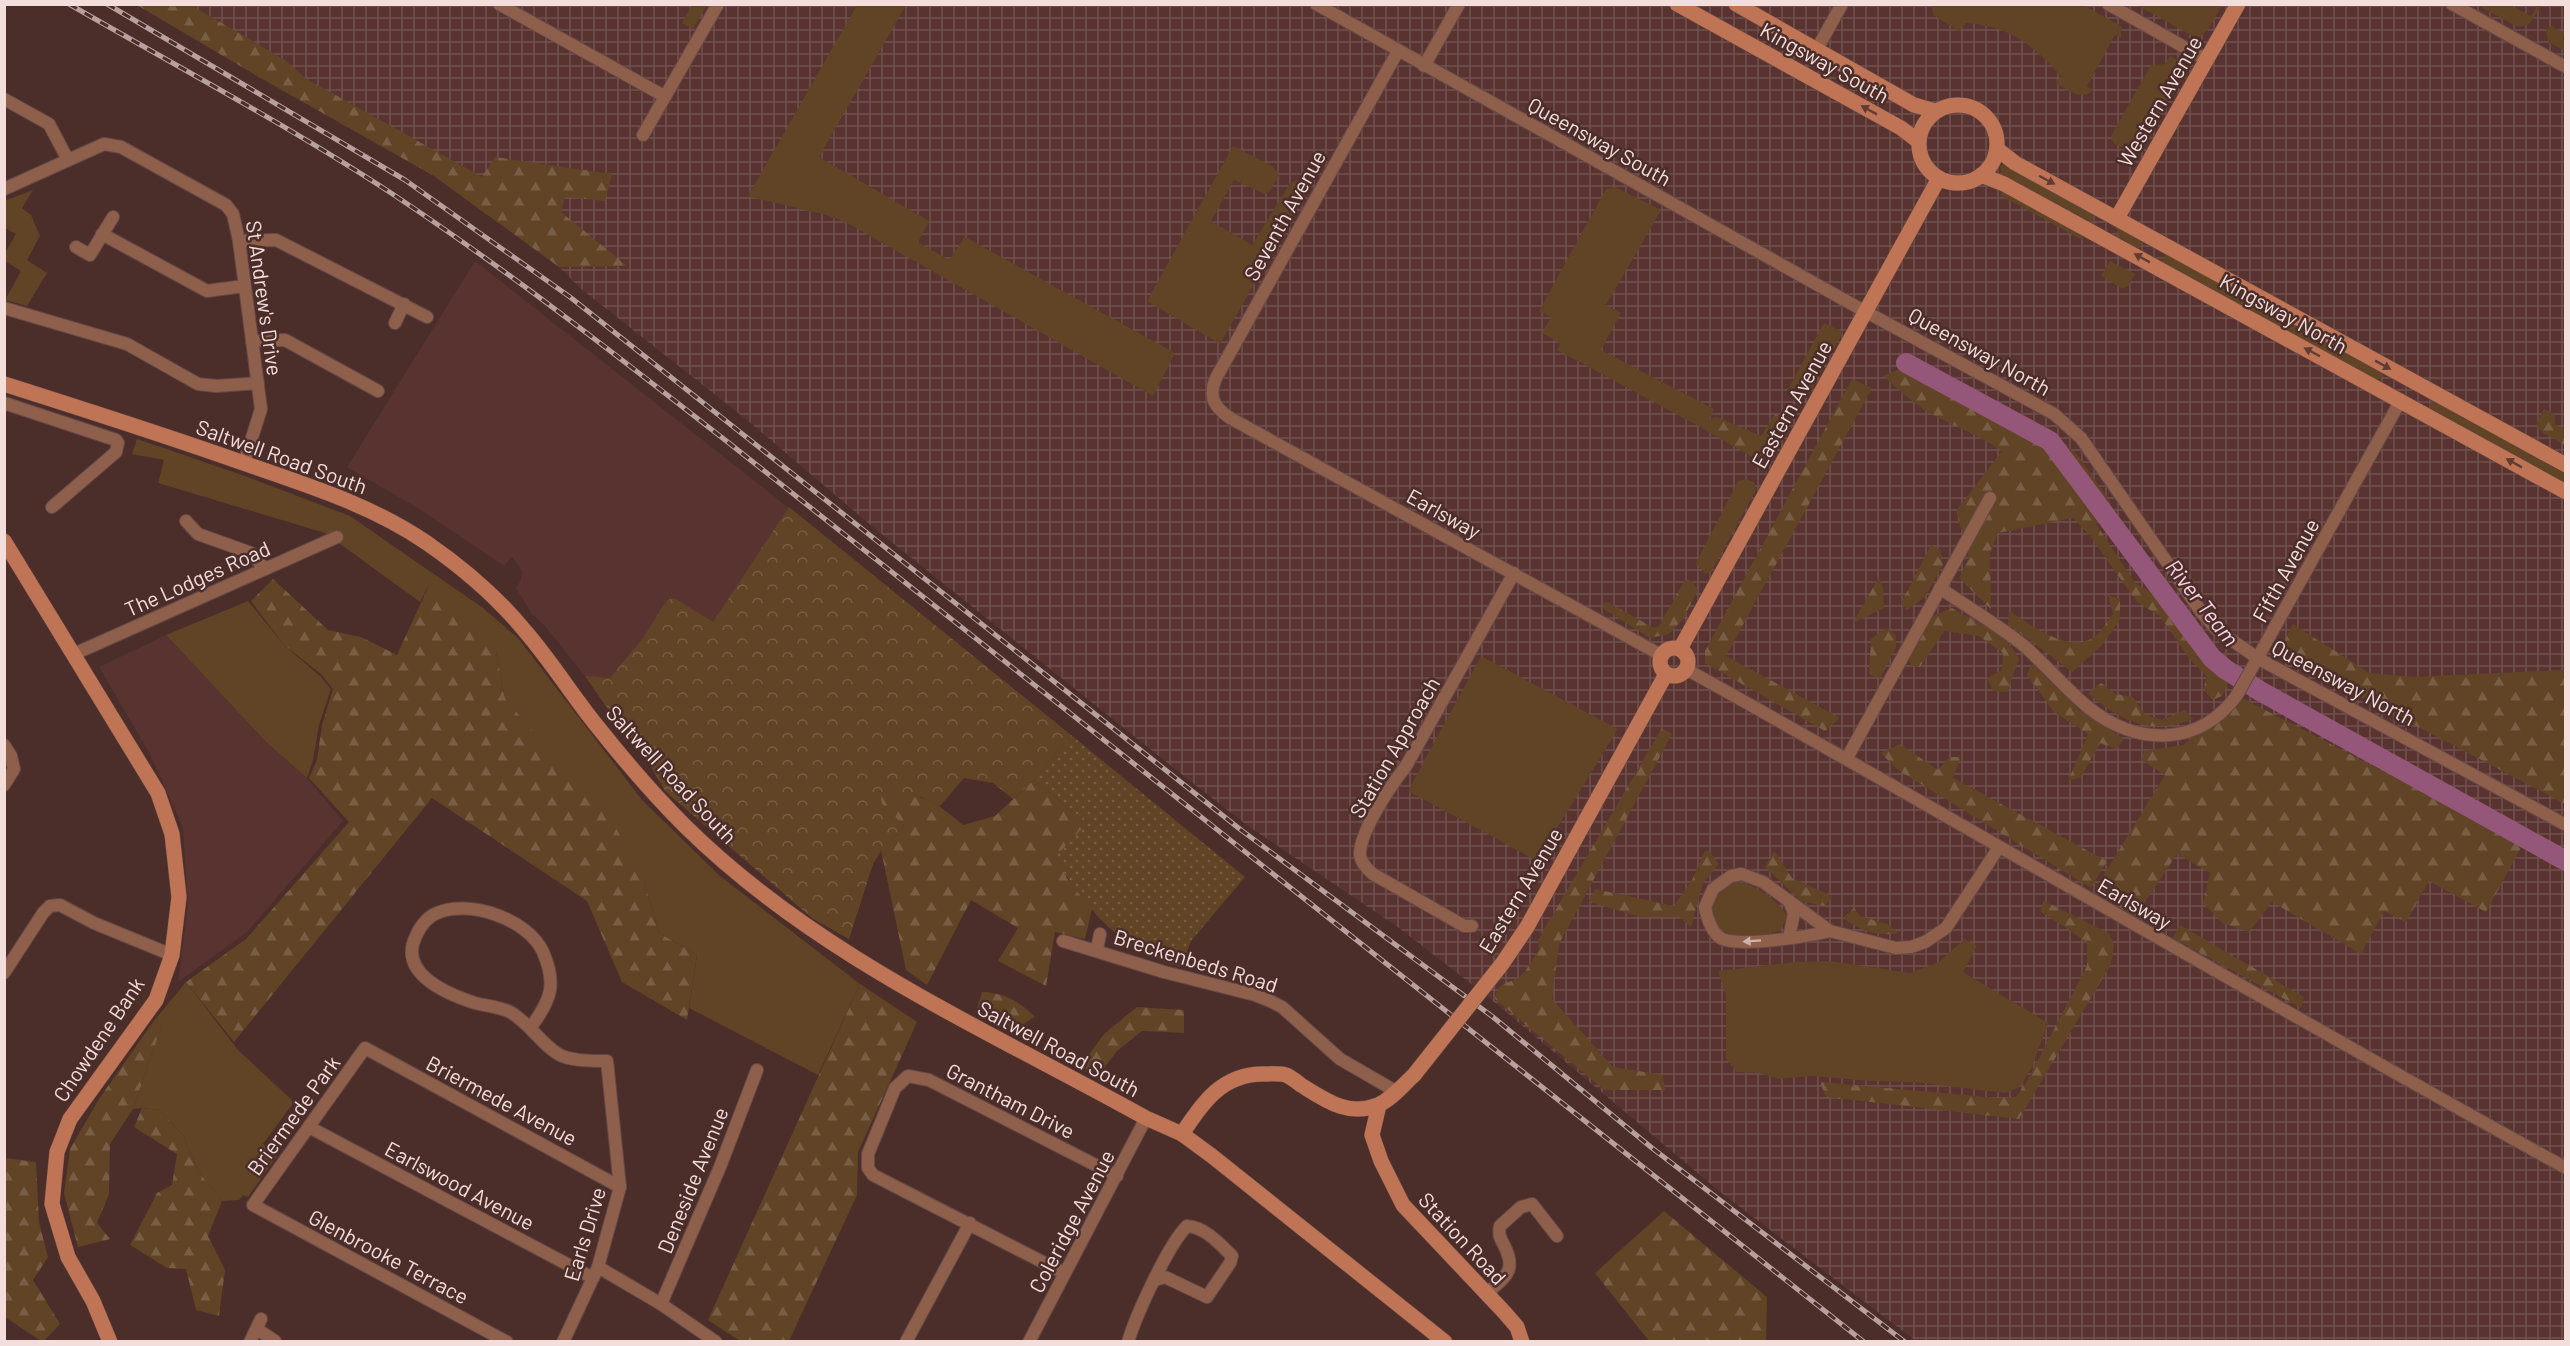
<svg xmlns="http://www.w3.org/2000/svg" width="2570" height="1346" font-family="Barlow,sans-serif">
  <defs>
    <pattern id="industrial-grid" width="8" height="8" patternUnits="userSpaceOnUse" patternTransform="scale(1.5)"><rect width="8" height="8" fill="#593330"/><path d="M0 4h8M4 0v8" fill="none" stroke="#71504d"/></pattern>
    <pattern id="forest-firs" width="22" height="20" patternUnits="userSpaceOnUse" patternTransform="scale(1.5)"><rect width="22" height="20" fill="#614325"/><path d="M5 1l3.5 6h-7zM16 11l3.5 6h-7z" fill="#785e44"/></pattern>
    <pattern id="park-crowns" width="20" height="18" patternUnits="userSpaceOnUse" patternTransform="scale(1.5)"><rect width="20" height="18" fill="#614325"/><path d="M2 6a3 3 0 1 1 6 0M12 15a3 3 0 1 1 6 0" fill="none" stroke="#785e44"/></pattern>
    <pattern id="garden-dots" width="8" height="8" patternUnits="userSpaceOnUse" patternTransform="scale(1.5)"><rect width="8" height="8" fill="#614325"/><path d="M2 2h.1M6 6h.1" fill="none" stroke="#785e44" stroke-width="1.8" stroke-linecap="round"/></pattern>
  </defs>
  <rect width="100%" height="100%" fill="#4b2d2a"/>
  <g fill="#593330">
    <polygon points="475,261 840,548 1071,735 1034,780 1013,799 993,783 964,778 940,806 921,797 873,864 849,939 812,918 665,791 639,746 633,745 585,676 545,626 532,614 516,588 521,580 522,571 512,557 504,566 421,510 347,467"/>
    <polygon points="166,635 267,743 307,778 343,821 247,932 178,982 188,907 183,828 150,754 99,667"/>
  </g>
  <polygon fill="url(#industrial-grid)" points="137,5 2565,5 2565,1341 1916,1341 1719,1191 1493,1001 1399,928 1248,826 1180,773 874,528 747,420 580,288 559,267 434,176 259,77"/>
  <g fill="#614325">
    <polygon points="692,4 707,5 693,29 682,23"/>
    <path d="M1932,4L2083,5L2121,26V38L2115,35L2087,86L2093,90C2081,102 2069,90 2056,83L2061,76C2029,42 2013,28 1966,23L1959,31L1933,15Z"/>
    <polygon points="857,5 906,5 819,157 929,221 918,242 949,260 965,237 1175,353 1153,396 849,224 826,215 748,196"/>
    <polygon points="2136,5 2222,5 2208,30 2199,37 2191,35"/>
    <polygon points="2477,5 2510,5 2531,16 2538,5 2542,5 2529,24 2518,27"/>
    <polygon points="2551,26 2565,33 2562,39 2565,41 2565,51 2548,42 2546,29"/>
    <polygon points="2170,56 2181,62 2183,71 2137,155 2113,143 2111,136 2151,65 2165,64"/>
    <polygon points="1233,146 1272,166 1279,175 1270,191 1265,194 1234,180 1211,221 1252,245 1290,183 1298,180 1304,184 1306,192 1220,344 1147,301"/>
    <polygon points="2003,164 2092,213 2093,218 2091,222 2002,174 2000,167"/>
    <polygon points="1615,187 1661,210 1606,305 1621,313 1601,350 1714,409 1704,429 1557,350 1560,343 1542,333 1551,317 1539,311 1606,189"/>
    <polygon points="33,190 22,208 31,215 40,236 27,260 47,273 27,306 5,300 21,271 5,261 5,253 16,234 5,228 4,201"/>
    <polygon points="2003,190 2085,234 2082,240 2000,195"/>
    <polygon points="2115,224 2144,240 2139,249 2119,237"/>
    <polygon points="2166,252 2382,372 2382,378 2375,381 2161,262"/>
    <polygon points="2110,261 2135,274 2129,285 2123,289 2101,276"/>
    <polygon points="1824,323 1843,332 1809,394 1802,398 1787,391"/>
    <polygon points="2434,401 2565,474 2565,483 2431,409 2429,404"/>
    <polygon points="137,439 245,476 350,516 483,608 518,638 642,800 720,876 860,984 818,1075 689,1008 697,955 659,933 644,881 505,698 496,652 430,583 420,602 325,533 158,483 164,460 132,454"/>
    <polygon points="1746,479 1754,482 1756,490 1713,569 1706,574 1696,564 1698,559 1738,481"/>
    <polygon points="248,601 285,646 321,677 331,689 319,725 313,760 307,778 267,743 166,635"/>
    <polygon points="1481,656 1618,729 1537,861 1408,791"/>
    <path d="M1735,882C1753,882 1778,900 1787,916L1781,930C1771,934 1740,939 1730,934C1702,922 1709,891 1735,882Z"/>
    <polygon points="1965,939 1977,946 1963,972 2048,1023 2032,1067 2020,1087 2005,1093 1914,1082 1870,1081 1811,1076 1779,1079 1758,1073 1737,1072 1726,1059 1726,995 1718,971 1795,962 1829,961 1910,973 1939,962"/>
    <polygon points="186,982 238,1050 294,1102 263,1144 277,1156 248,1197 243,1195 239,1200 222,1201 198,1171 183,1135 159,1110 143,1108 133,1109 162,1025 153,1022"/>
  </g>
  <g fill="url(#forest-firs)">
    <polygon points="137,5 191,5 285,60 305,78 482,177 495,157 612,174 605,201 565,197 561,212 627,266 559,267 434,176 259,77"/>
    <path d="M1900,369L1948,378L2048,428L2079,457L2111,503L2096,524L2135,583L2157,596L2228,683L2222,696L2212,700L2204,689L2206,676L2189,658L2160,616L2137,602L2090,536L2073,518L1998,533L1990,553L1991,609L1959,578L1969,557L1956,511L2002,451C1981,436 1958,428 1935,416C1916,406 1899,390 1883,376Z"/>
    <polygon points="1852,379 1872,388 1726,656 1840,718 1825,731 1705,663 1705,651"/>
    <polygon points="2544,409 2555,415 2555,424 2565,430 2565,445 2543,433 2536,425"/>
    <polygon points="1775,414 1784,417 1763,457 1755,459 1704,429 1706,420 1717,417 1761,436"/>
    <polygon points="1931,545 1940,550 1943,565 1925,597 1907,610 1901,603"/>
    <polygon points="1879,577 1883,588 1884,608 1853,623"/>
    <polygon points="273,579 328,630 361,637 397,655 430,583 456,604 496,652 505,698 542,743 604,805 644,881 659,933 697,955 687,1020 622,982 587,901 432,798 234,1042 186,982 246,939 349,822 309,778 317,760 322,725 333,689 321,674 284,645 251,601"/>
    <polygon points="1685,580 1692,581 1698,590 1683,619 1669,634 1650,638 1604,609 1604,603 1609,603 1654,628 1659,626"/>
    <path d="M2108,595L2120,599V620L2101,646L2072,672L2008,624L2009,611C2032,625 2073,659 2099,633C2104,628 2108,620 2113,614Z"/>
    <path d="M1952,608C1976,623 2007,633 2019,659L2007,692L1993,691L1987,678L2002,670L2003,653L1979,636L1944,631L1920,667L1910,666V654L1933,616Z"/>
    <polygon points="2293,624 2369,673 2413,677 2565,670 2565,804 2297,663 2284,642"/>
    <polygon points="1886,628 1896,635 1896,647 1880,678 1869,675 1871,639"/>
    <polygon points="2031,665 2044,669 2079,710 2124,739 2116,749 2100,743 2081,777 2068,781 2088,734 2054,712 2027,675"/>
    <path d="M2101,683L2116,694L2133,697L2144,714L2162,720L2185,710L2193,719C2148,736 2123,721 2088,694Z"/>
    <polygon points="2242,698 2523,844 2486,912 2429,881 2406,922 2384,911 2361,954 2272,902 2249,932 2222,923 2203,903 2210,873 2177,854 2135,917 2094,891 2165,775 2142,760 2144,751 2183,745"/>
    <path d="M1662,728L1672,734L1559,944L1552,999L1613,1067L1663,1075L1665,1090H1604L1495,999C1498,981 1505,985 1518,978C1526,973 1533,958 1539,950L1538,940Z"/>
    <polygon points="1900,744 1938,770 1949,757 1961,757 1953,778 2107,861 2091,888 1898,770 1881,753"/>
    <path d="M1034,780L1087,823L1066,877L1092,909L1085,939L1055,932L1046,986L998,961L1018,928L971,900L927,985L906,970L881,850L904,826L882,804L880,797L883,791C896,796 910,794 922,798C939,803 950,815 963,825L995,816Z"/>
    <polygon points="1705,851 1709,851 1719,864 1703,883 1691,927 1679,917 1641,917 1589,902 1595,889 1674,906 1692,880"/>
    <polygon points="1774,851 1792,878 1832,896 1825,906 1801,901 1765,867"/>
    <polygon points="2044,901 2110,934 2114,946 2111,964 2019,1119 1826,1097 1820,1082 1998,1098 2016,1097 2026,1083 2087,966 2087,942 2040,911"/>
    <path d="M1854,908L1860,916L1887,924L1899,933C1877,937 1861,931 1843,918Z"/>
    <polygon points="2180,925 2304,997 2301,1008 2173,938"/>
    <polygon points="860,984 917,1022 858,1152 857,1195 789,1341 740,1341 708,1320"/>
    <path d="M982,992C1005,993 1019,1001 1035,1017L1013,1030L977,1009Z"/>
    <polygon points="1137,1007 1184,1010 1184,1033 1142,1031 1117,1051 1098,1076 1080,1066 1105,1033"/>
    <polygon points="153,1022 162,1025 133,1109 110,1144 109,1194 97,1223 110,1239 78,1247 64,1193 70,1149 99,1099"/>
    <polygon points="142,1108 159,1110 183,1135 198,1171 222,1201 208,1236 225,1270 219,1316 196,1310 186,1269 167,1268 130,1245 157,1193 172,1185 177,1154 134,1127"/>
    <polygon points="5,1158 36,1162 39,1222 48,1257 33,1280 60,1324 44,1341 41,1341 5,1317"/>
    <polygon points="1664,1211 1767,1297 1766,1341 1649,1341 1595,1273"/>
  </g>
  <polygon fill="url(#park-crowns)" points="789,507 1071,735 1034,780 1013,799 993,783 964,778 940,806 921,797 894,795 883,791 880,797 882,804 904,826 881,850 873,864 849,939 812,918 665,791 639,746 633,745 585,676 610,678 643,638 667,600 674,598 713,622"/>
  <path fill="url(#garden-dots)" d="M1071,735L1245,877L1191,941L1181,967C1124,953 1083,907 1055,857L1087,823L1034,780Z"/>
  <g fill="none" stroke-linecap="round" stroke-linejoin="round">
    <polyline stroke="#945779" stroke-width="20" points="1906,363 2050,441 2212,658 2225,669 2260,691 2566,861"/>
    <defs>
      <g id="street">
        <polyline points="499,4 664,96"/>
        <polyline points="1316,4 1857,307 2054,414 2081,438 2202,613 2217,630 2259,659 2566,825"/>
        <polyline points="2108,4 2207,60"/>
        <polyline points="2452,4 2566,67"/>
        <polyline points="1817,49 1842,4"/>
        <path d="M1398,51L1216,378C1208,397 1214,407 1230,418L1661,655"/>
        <polyline points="1424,66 1459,4"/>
        <polyline points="4,99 49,124 68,160"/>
        <polyline points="643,135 718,4"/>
        <polyline points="4,189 104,144 121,147 226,205 233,214 239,241 261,409 244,463"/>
        <polyline points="102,234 207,291 244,286"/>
        <polyline points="239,241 276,240 427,317"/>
        <polyline points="76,247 90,255 113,217"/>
        <polyline points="4,308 127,344 198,384 216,386 258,383"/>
        <polyline points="395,323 404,304"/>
        <polyline points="252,341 285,340 378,391"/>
        <polyline points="4,403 116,440 118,443 116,452 52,507"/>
        <polyline points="186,521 198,534 251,553 265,569"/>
        <path d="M1940,588C1967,607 1997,624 2023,645C2046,665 2066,689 2089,708C2138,747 2200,746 2237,695L2401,400"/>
        <polyline points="74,654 337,537"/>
        <path d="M1686,669C1981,833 2270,1006 2566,1168"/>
        <polyline points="4,745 11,756 14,769 4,785"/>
        <polyline points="1847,758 1990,498"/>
        <polyline points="1789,901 1794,913 1789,938"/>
        <path d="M1472,926H1464L1373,874C1367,869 1361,863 1360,855C1359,832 1392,784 1406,766L1514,573"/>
        <path d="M1830,931C1810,936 1734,949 1719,937C1710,929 1707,918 1705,907L1713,889L1731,876L1742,874L1763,882L1830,931L1896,948L1911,947L1925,942L1946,928L1999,847"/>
        <polyline points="1063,941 1164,972 1255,995 1270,1001 1282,1007 1340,1059 1397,1092"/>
        <polyline points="1097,949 1100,934"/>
        <polyline points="4,973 43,913 50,906 60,905 94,923 172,955"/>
        <path d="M531,1027C551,1000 557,984 543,952C528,919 469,899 437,913C427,917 420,927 416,936C397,973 447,994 475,1003C486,1006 500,1007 510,1012C530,1023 544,1048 562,1056C576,1061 592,1061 607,1061L620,1187L598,1267L563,1342"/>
        <polyline points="309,1127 593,1278"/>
        <polyline points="598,1267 661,1304 716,1342"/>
        <polyline points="1064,1273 873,1175 868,1168 868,1154 895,1088 908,1076 929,1080 1117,1176"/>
        <path d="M1487,1293C1506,1276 1517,1271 1504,1245C1500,1238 1498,1234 1500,1226L1521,1207L1532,1204L1557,1236"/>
        <polyline points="661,1304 720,1167 757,1070"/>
        <polyline points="257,1329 275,1341"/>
        <polyline points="250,1342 261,1319"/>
        <polyline points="507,1342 253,1205 365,1048 620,1187"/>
        <polyline points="906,1342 970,1223"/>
        <polyline points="1029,1342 1146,1118"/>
        <path d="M1128,1342C1136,1315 1168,1245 1187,1226C1205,1227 1220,1244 1232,1256L1230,1263L1207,1297L1165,1277L1155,1280"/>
      </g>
      <g id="secondary">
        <polyline points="1677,4 1901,128 1918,141"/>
        <polyline points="1736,4 1914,105 1935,111"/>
        <circle cx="1958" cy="144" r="39"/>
        <polyline points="1997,149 2015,163 2566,465"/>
        <polyline points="1981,175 2004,184 2566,492"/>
        <polyline points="2117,218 2238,4"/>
        <path d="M4,384C86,410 168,436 249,465C310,486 373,506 427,543C463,568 498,598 525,631C551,661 572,695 597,726C624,760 653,794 684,825C816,956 986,1029 1146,1118L1182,1134L1212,1156L1445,1342"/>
        <polyline points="4,541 158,793 172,834 179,897 172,955 156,1000 70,1119 57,1152 52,1204 68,1257 93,1301 110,1342"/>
        <circle cx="1674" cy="662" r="14"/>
        <polyline points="1680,649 1939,178"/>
        <polyline points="1502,964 1527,927 1666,674"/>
        <polyline points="1379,1105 1372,1135 1381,1161 1403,1205 1505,1313 1517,1327 1522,1342"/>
        <path d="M1182,1134C1202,1103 1222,1074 1263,1074C1270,1074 1279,1073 1286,1075C1291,1077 1297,1082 1301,1085C1325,1100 1348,1117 1378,1105C1392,1099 1403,1085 1414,1075"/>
      </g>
    </defs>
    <use href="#street" stroke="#664946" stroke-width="14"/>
    <use href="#secondary" stroke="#664946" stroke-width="16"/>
    <use href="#street" stroke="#8e604c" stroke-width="12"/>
    <use href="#secondary" stroke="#bf7555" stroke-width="15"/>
    <defs>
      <g id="rail">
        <path d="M69,4C178,67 289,126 394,195C510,272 619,357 729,443L1864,1342"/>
        <polyline points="107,4 405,180 570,297 1241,830 1493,1017 1652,1148 1905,1342"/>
      </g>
    </defs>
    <use href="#rail" stroke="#b8a09e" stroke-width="5"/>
    <use href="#rail" stroke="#4b2d2a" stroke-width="3" stroke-dasharray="9" stroke-linecap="butt"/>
    <defs>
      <polyline id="secondary-bridge" points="1414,1075 1502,964"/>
    </defs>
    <use href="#secondary-bridge" stroke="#664946" stroke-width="16" stroke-linecap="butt"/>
    <use href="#secondary-bridge" stroke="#bf7555" stroke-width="15"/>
  </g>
  <defs><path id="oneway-solid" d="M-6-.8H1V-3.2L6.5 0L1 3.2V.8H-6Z" transform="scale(1.5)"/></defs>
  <g fill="#623b33">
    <use href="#oneway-solid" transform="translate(1869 110) rotate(-151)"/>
    <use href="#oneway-solid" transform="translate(2047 180) rotate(28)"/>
    <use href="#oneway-solid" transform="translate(2142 258) rotate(-151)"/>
    <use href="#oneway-solid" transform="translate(2312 352) rotate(-152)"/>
    <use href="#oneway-solid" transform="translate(2383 365) rotate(29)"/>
    <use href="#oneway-solid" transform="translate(2514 463) rotate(-151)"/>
  </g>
  <use fill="#d0b2aa" href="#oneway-solid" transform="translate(1752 941) rotate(176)"/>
  <g text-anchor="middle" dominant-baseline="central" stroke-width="5" stroke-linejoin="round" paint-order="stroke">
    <g font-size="21" fill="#f3dedc" stroke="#4b2d2a">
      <text transform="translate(1825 62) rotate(29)">Kingsway South</text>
      <text transform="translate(2159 101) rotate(-60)">Western Avenue</text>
      <text transform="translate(1600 141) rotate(29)">Queensway South</text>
      <text transform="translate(1284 215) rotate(-61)">Seventh Avenue</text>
      <text transform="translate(265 298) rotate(82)">St Andrew's Drive</text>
      <text transform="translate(2284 313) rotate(29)">Kingsway North</text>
      <text transform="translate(1980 351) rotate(29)">Queensway North</text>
      <text transform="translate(1791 404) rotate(-61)">Eastern Avenue</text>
      <text transform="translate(282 456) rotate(20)">Saltwell Road South</text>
      <text transform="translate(1444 513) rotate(29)">Earlsway</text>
      <text transform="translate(2285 570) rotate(-61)">Fifth Avenue</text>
      <text transform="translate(197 578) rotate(-24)">The Lodges Road</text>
      <text transform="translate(2344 682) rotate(28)">Queensway North</text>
      <text transform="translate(1394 747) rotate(-60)">Station Approach</text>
      <text transform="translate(672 774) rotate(47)">Saltwell Road South</text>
      <text transform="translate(1520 890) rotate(-59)">Eastern Avenue</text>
      <text transform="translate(2135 903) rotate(30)">Earlsway</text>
      <text transform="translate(1196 960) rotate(17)">Breckenbeds Road</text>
      <text transform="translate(98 1039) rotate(-56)">Chowdene Bank</text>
      <text transform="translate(1059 1048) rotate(28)">Saltwell Road South</text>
      <text transform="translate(502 1100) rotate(28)">Briermede Avenue</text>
      <text transform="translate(1011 1100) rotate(27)">Grantham Drive</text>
      <text transform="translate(293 1115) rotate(-54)">Briermede Park</text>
      <text transform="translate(692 1180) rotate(-68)">Deneside Avenue</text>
      <text transform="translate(460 1185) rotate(28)">Earlswood Avenue</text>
      <text transform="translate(1071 1221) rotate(-62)">Coleridge Avenue</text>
      <text transform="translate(584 1234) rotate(-73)">Earls Drive</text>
      <text transform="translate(1463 1238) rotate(47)">Station Road</text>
      <text transform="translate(389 1256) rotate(28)">Glenbrooke Terrace</text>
    </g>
    <g font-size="22" font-style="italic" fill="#f8d2e5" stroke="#4b2d2a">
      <text transform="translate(2203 602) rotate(52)">River Team</text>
    </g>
  </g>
  <rect width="2570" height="1346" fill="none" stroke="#f3dedc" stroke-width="12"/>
</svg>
